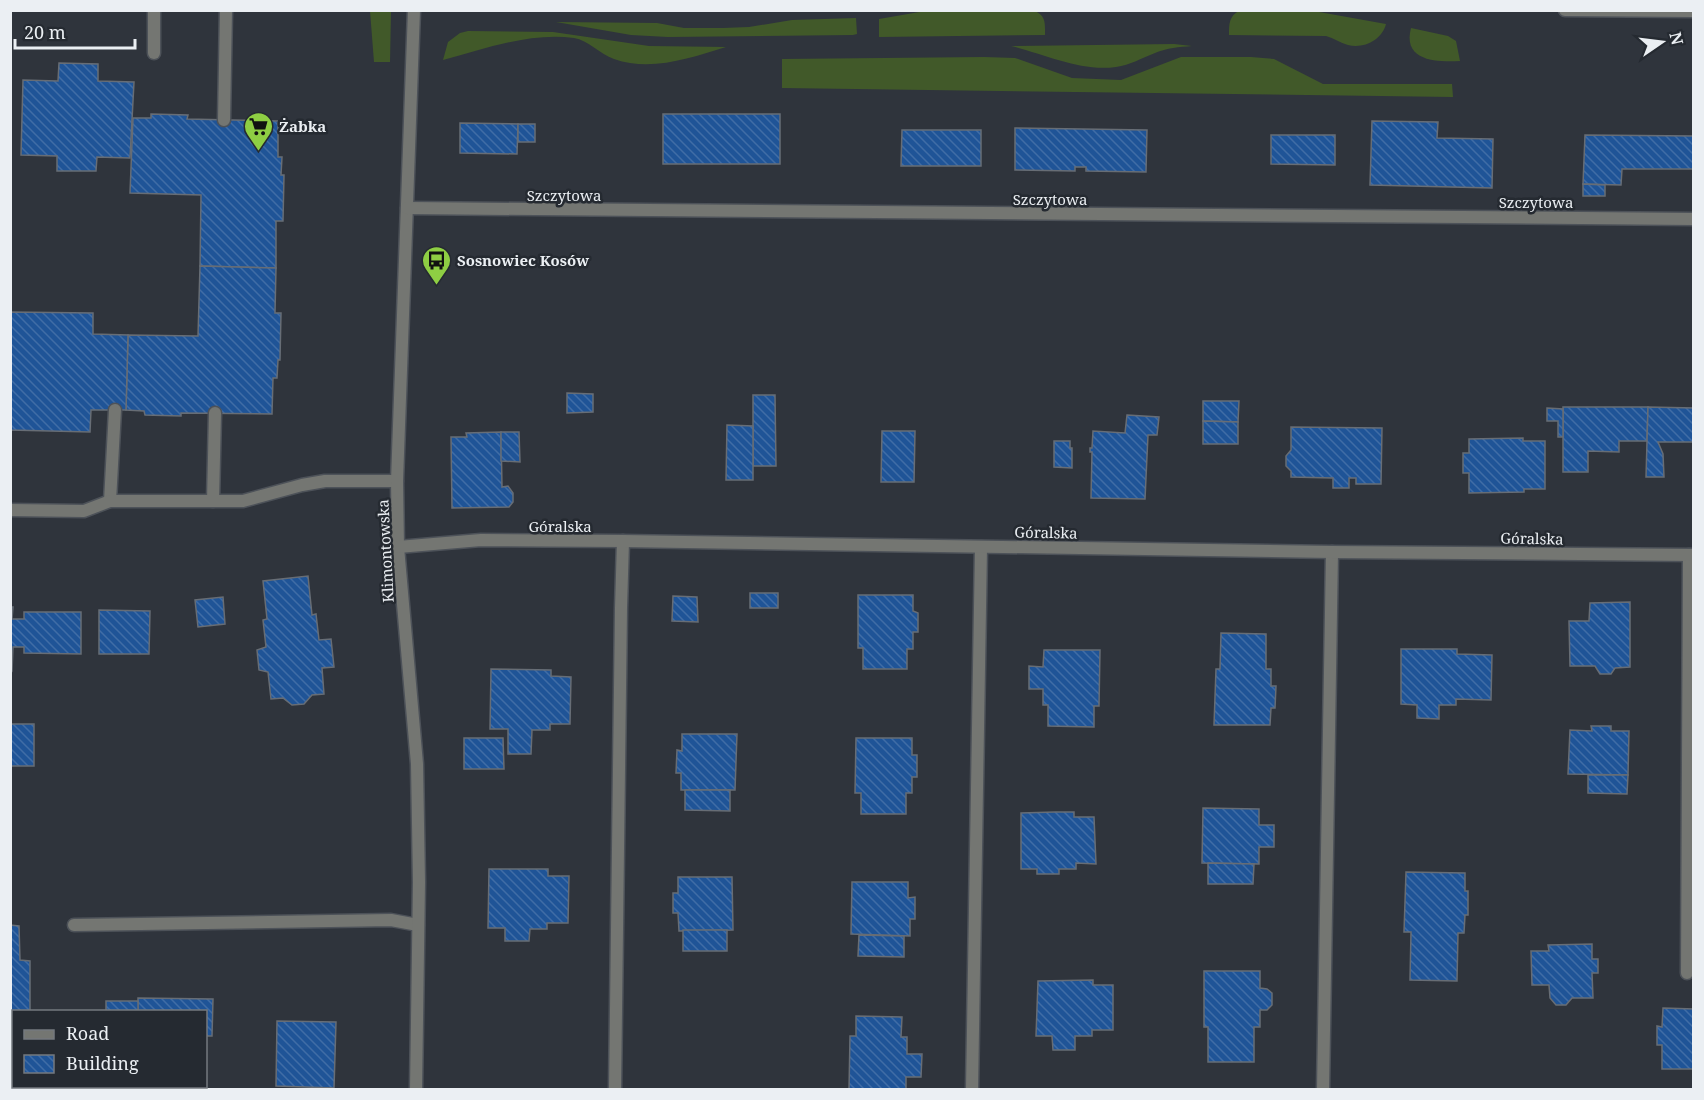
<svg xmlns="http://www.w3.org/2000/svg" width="1704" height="1100" font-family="'Noto Serif',serif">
  <defs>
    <pattern id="building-back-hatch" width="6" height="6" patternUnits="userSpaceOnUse" patternTransform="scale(1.5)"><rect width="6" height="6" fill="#1f5497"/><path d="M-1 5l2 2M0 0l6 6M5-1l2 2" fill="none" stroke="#406da6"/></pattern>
  </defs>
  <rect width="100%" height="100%" fill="#2f343c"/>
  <g fill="#415929">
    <path d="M931,10L1035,11C1046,16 1045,23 1045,35L879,37V19Z"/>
    <path d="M1308,10L1386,24C1382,40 1364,49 1348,45C1340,43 1334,38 1326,36L1229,35C1229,24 1229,16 1239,11Z"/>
    <polygon points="370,11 391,11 390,62 374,62"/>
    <polygon points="856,18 857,34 853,35 668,37 631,35 556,22 657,23 684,28 723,28 749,27 792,20"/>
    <path d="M1411,28L1448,36L1456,41L1460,61C1438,62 1402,62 1411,28Z"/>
    <path d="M468,31L553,32L649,46L726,47C690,58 651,72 614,59C600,54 588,40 574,38C530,32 484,49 443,60L448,42L460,33Z"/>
    <path d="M1174,44L1192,46C1179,47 1167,48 1155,53C1142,58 1130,65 1116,67C1081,72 1044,54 1011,46Z"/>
    <polygon points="984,57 1015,58 1072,78 1121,80 1181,57 1251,57 1274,59 1323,84 1452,84 1453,97 782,88 782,59"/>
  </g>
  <g fill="url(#building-back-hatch)" stroke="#676d75" stroke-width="1.5">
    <polygon points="59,63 98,64 98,81 134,82 130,158 97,157 96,171 57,171 57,156 21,155 23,80 58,81"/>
    <polygon points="151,114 188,115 187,119 278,121 278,157 282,157 281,175 284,175 283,221 276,221 276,268 200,266 201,195 130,193 133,118 151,118"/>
    <rect x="663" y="114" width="117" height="50"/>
    <polygon points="1372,121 1438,122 1437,138 1493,139 1492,188 1370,185"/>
    <polygon points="460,123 518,124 517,154 460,153"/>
    <rect x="518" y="124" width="17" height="18"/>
    <polygon points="1015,128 1147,130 1146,172 1086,171 1086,167 1075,167 1075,171 1015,170"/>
    <polygon points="902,130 981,130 981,166 901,166"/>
    <polygon points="1271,135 1335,135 1335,165 1271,164"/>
    <polygon points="1585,135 1694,136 1694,169 1622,169 1621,185 1583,184"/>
    <polygon points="1583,184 1605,185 1605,196 1583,196"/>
    <polygon points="200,266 276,268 275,313 281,313 280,360 278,360 277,378 273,378 272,414 181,413 181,416 145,415 144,411 126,410 128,335 198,336"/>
    <polygon points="10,312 93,313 93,334 128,335 126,410 91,410 90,432 10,430"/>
    <polygon points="567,393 593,394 593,412 567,413"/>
    <polygon points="753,395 775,395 776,466 753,466"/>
    <polygon points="1203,401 1239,401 1238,422 1203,421"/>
    <polygon points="1563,407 1648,407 1647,441 1619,441 1619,452 1588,451 1588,472 1563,472"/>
    <polygon points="1648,407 1694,408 1694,442 1658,442 1663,454 1664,477 1646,477"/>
    <polygon points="1547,408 1563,409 1563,437 1558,437 1558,421 1547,421"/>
    <polygon points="1127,415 1159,417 1157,435 1148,435 1145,499 1091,498 1092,452 1090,452 1090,448 1092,448 1093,431 1125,433"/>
    <polygon points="1203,421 1238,422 1238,444 1203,444"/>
    <polygon points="727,425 753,426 753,480 726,480"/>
    <polygon points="1291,427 1382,428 1381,484 1356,484 1356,478 1349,478 1349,488 1333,488 1333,478 1291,477 1291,471 1286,466 1286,456 1291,450"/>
    <polygon points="882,431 915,431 914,482 881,482"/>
    <polygon points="501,432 502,487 508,486 513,493 513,502 509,507 452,508 451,437 467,437 466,433"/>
    <polygon points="501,432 519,432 520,462 501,461"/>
    <polygon points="1523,438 1523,441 1545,441 1545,489 1524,489 1524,492 1469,493 1469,473 1463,473 1463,453 1469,453 1469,439"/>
    <polygon points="1054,441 1070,441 1070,448 1072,448 1072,468 1054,467"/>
    <polygon points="308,576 312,615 316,614 319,640 331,639 334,667 322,668 324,694 312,695 304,704 292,705 283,698 271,699 268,672 259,670 257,650 266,647 263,620 267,619 263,581"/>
    <rect x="750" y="593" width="28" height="15"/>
    <polygon points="858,595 913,595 913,611 918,613 918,632 913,632 913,649 907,649 907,669 863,669 863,648 858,648"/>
    <polygon points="673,596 697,597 698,622 672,621"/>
    <polygon points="223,597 225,624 198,627 195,600"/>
    <polygon points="1630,602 1630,667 1615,668 1611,674 1600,674 1595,666 1570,666 1569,621 1589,621 1590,603"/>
    <polygon points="10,607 13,607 12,619 24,619 24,612 81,612 81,654 24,653 24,647 13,647 12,671 10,675"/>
    <polygon points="99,610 150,611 149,654 99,654"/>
    <polygon points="1221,633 1266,634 1266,669 1271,669 1271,686 1276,686 1275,708 1271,708 1270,725 1214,725 1216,669 1220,669"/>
    <polygon points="1401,649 1457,649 1457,654 1492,655 1491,700 1456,699 1456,705 1439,705 1439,719 1417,718 1417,705 1401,704"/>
    <polygon points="1044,650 1100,650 1099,706 1094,706 1094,727 1048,726 1048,705 1043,705 1043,689 1029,689 1029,666 1043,667"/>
    <polygon points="491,669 551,670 551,676 571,677 570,724 550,724 550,730 532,730 531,754 508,754 508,729 490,729"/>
    <rect x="10" y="724" width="24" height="42"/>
    <polygon points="1591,726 1611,726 1611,731 1629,731 1628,775 1568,774 1570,730 1592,731"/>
    <polygon points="682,734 737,734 735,790 681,790 681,773 676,773 677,750 682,751"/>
    <polygon points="464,738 503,738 504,769 464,769"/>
    <polygon points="856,738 912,738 912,755 917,755 917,777 912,777 912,793 906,793 906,814 861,814 861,793 855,793"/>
    <polygon points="1588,775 1628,775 1627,794 1588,793"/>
    <polygon points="685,790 730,790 730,811 685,810"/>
    <polygon points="1203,808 1259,809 1259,825 1274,825 1274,847 1259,847 1259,864 1202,863"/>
    <polygon points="1055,812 1074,812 1074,817 1094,817 1096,864 1076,863 1076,869 1059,869 1059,874 1037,874 1037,869 1021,869 1021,813"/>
    <polygon points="1208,863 1254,864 1253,884 1208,884"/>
    <polygon points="489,869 548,869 548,876 569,876 568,923 547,923 547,929 530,929 529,941 505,941 505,928 488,928"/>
    <polygon points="1406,872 1465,873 1465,891 1468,891 1468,915 1465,915 1464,933 1458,933 1457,981 1410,980 1411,932 1404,932"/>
    <polygon points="678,877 732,877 733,930 679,931 678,913 673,913 673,893 678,893"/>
    <polygon points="852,882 908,882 908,898 915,897 915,919 910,919 910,936 851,934"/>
    <polygon points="10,925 19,926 20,960 30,961 30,1012 14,1012 14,1019 10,1020"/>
    <rect x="683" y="930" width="44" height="21"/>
    <polygon points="859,935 904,936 904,957 858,956"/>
    <polygon points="1592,944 1592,959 1598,959 1598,973 1592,973 1593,998 1572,998 1566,1005 1556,1005 1550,998 1549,985 1532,985 1531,951 1549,951 1548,945"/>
    <polygon points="1204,971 1260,971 1260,988 1267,989 1272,993 1272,1005 1267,1010 1260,1010 1260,1027 1254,1027 1254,1062 1208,1062 1208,1027 1204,1027"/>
    <polygon points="1093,980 1093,985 1113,985 1113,1030 1092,1030 1092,1036 1075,1036 1075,1050 1053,1050 1052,1036 1036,1036 1038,981"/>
    <polygon points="138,998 213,999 212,1036 206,1036 206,1012 138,1012"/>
    <rect x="106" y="1001" width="32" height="11"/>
    <polygon points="1663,1008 1694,1009 1694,1069 1662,1069 1662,1045 1657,1045 1657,1026 1662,1027"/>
    <polygon points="856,1016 902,1017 901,1037 907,1037 907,1054 922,1054 921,1077 906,1077 906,1090 849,1090 850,1036 856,1036"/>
    <polygon points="277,1021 336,1022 334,1088 276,1086"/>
  </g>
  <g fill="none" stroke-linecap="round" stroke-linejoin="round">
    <defs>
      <g id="service">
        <polyline points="154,53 154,10"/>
        <polyline points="224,120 226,10"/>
        <polyline points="110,501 115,410"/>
        <polyline points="213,501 215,413"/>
        <polyline points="10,510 84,511 110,501 243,501 302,485 325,481 397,481"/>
        <polyline points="74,925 391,920 418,925"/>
        <polyline points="1687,973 1689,555"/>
        <polyline points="615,1090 621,608 623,541"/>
        <polyline points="972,1090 981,547"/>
        <polyline points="1323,1090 1332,552"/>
      </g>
      <g id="minor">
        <polyline points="414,10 397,481 398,547 417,764 419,882 416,1090"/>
        <polyline points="1565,10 1694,11"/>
        <polyline points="407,208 1694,219"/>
        <polyline points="398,547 481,540 623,541 1332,552 1694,555"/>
      </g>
    </defs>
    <use href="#service" stroke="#4d5259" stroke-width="15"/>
    <use href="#minor" stroke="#4d5259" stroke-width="15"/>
    <use href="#service" stroke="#747672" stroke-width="12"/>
    <use href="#minor" stroke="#747672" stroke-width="12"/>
  </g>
  <defs>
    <symbol id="supermarket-pin" viewBox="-11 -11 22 30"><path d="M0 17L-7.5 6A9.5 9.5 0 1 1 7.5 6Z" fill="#8ece43" stroke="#252a31"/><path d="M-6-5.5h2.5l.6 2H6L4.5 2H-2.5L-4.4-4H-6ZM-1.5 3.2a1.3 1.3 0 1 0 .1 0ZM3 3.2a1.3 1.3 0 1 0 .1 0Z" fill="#111"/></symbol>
    <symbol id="bus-pin" viewBox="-11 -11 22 30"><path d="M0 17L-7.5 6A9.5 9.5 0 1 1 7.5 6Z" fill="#8ece43" stroke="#252a31"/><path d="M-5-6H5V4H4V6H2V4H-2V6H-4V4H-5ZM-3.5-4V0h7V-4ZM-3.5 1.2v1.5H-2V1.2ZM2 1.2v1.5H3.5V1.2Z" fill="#111"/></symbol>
  </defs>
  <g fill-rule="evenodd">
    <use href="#supermarket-pin" x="242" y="110" width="33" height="45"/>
    <use href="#bus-pin" x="420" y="244" width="33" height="45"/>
  </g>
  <g text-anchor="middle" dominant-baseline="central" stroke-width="5" stroke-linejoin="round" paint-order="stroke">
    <g font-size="15" font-weight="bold" fill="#ebeff3" stroke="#252a31" text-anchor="start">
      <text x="279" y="126">Żabka</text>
      <text x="457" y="260">Sosnowiec Kosów</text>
    </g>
    <g font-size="15" fill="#ebeff3" stroke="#252a31">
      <text x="564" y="195">Szczytowa</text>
      <text x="1050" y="199">Szczytowa</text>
      <text x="1536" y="202">Szczytowa</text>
      <text x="560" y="526">Góralska</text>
      <text transform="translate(1046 532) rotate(1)">Góralska</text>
      <text transform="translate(1532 538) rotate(1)">Góralska</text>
      <text transform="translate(385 551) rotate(-93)">Klimontowska</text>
    </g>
  </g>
  <rect width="1704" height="1100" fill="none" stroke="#ebeff3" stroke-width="24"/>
  <rect x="12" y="1010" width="195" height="78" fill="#252a31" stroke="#74797f" stroke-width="1.5"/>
  <rect x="24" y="1030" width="30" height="9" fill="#747672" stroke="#74797f" stroke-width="1.5"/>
  <text x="66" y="1040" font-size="18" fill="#ebeff3">Road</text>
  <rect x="24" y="1055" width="30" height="18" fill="url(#building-back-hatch)" stroke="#74797f" stroke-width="1.5"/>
  <text x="66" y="1070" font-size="18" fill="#ebeff3">Building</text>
  <g transform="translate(1662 42) rotate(76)" stroke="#252a31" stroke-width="4.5" paint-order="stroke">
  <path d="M0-4.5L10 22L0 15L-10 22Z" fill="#ebeff3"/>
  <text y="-9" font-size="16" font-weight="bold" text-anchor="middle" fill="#ebeff3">N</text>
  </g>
  <path d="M15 39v9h120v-9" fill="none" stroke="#ebeff3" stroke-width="3"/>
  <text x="24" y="39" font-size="18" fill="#ebeff3" stroke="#252a31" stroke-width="4.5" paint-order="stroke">20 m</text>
</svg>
